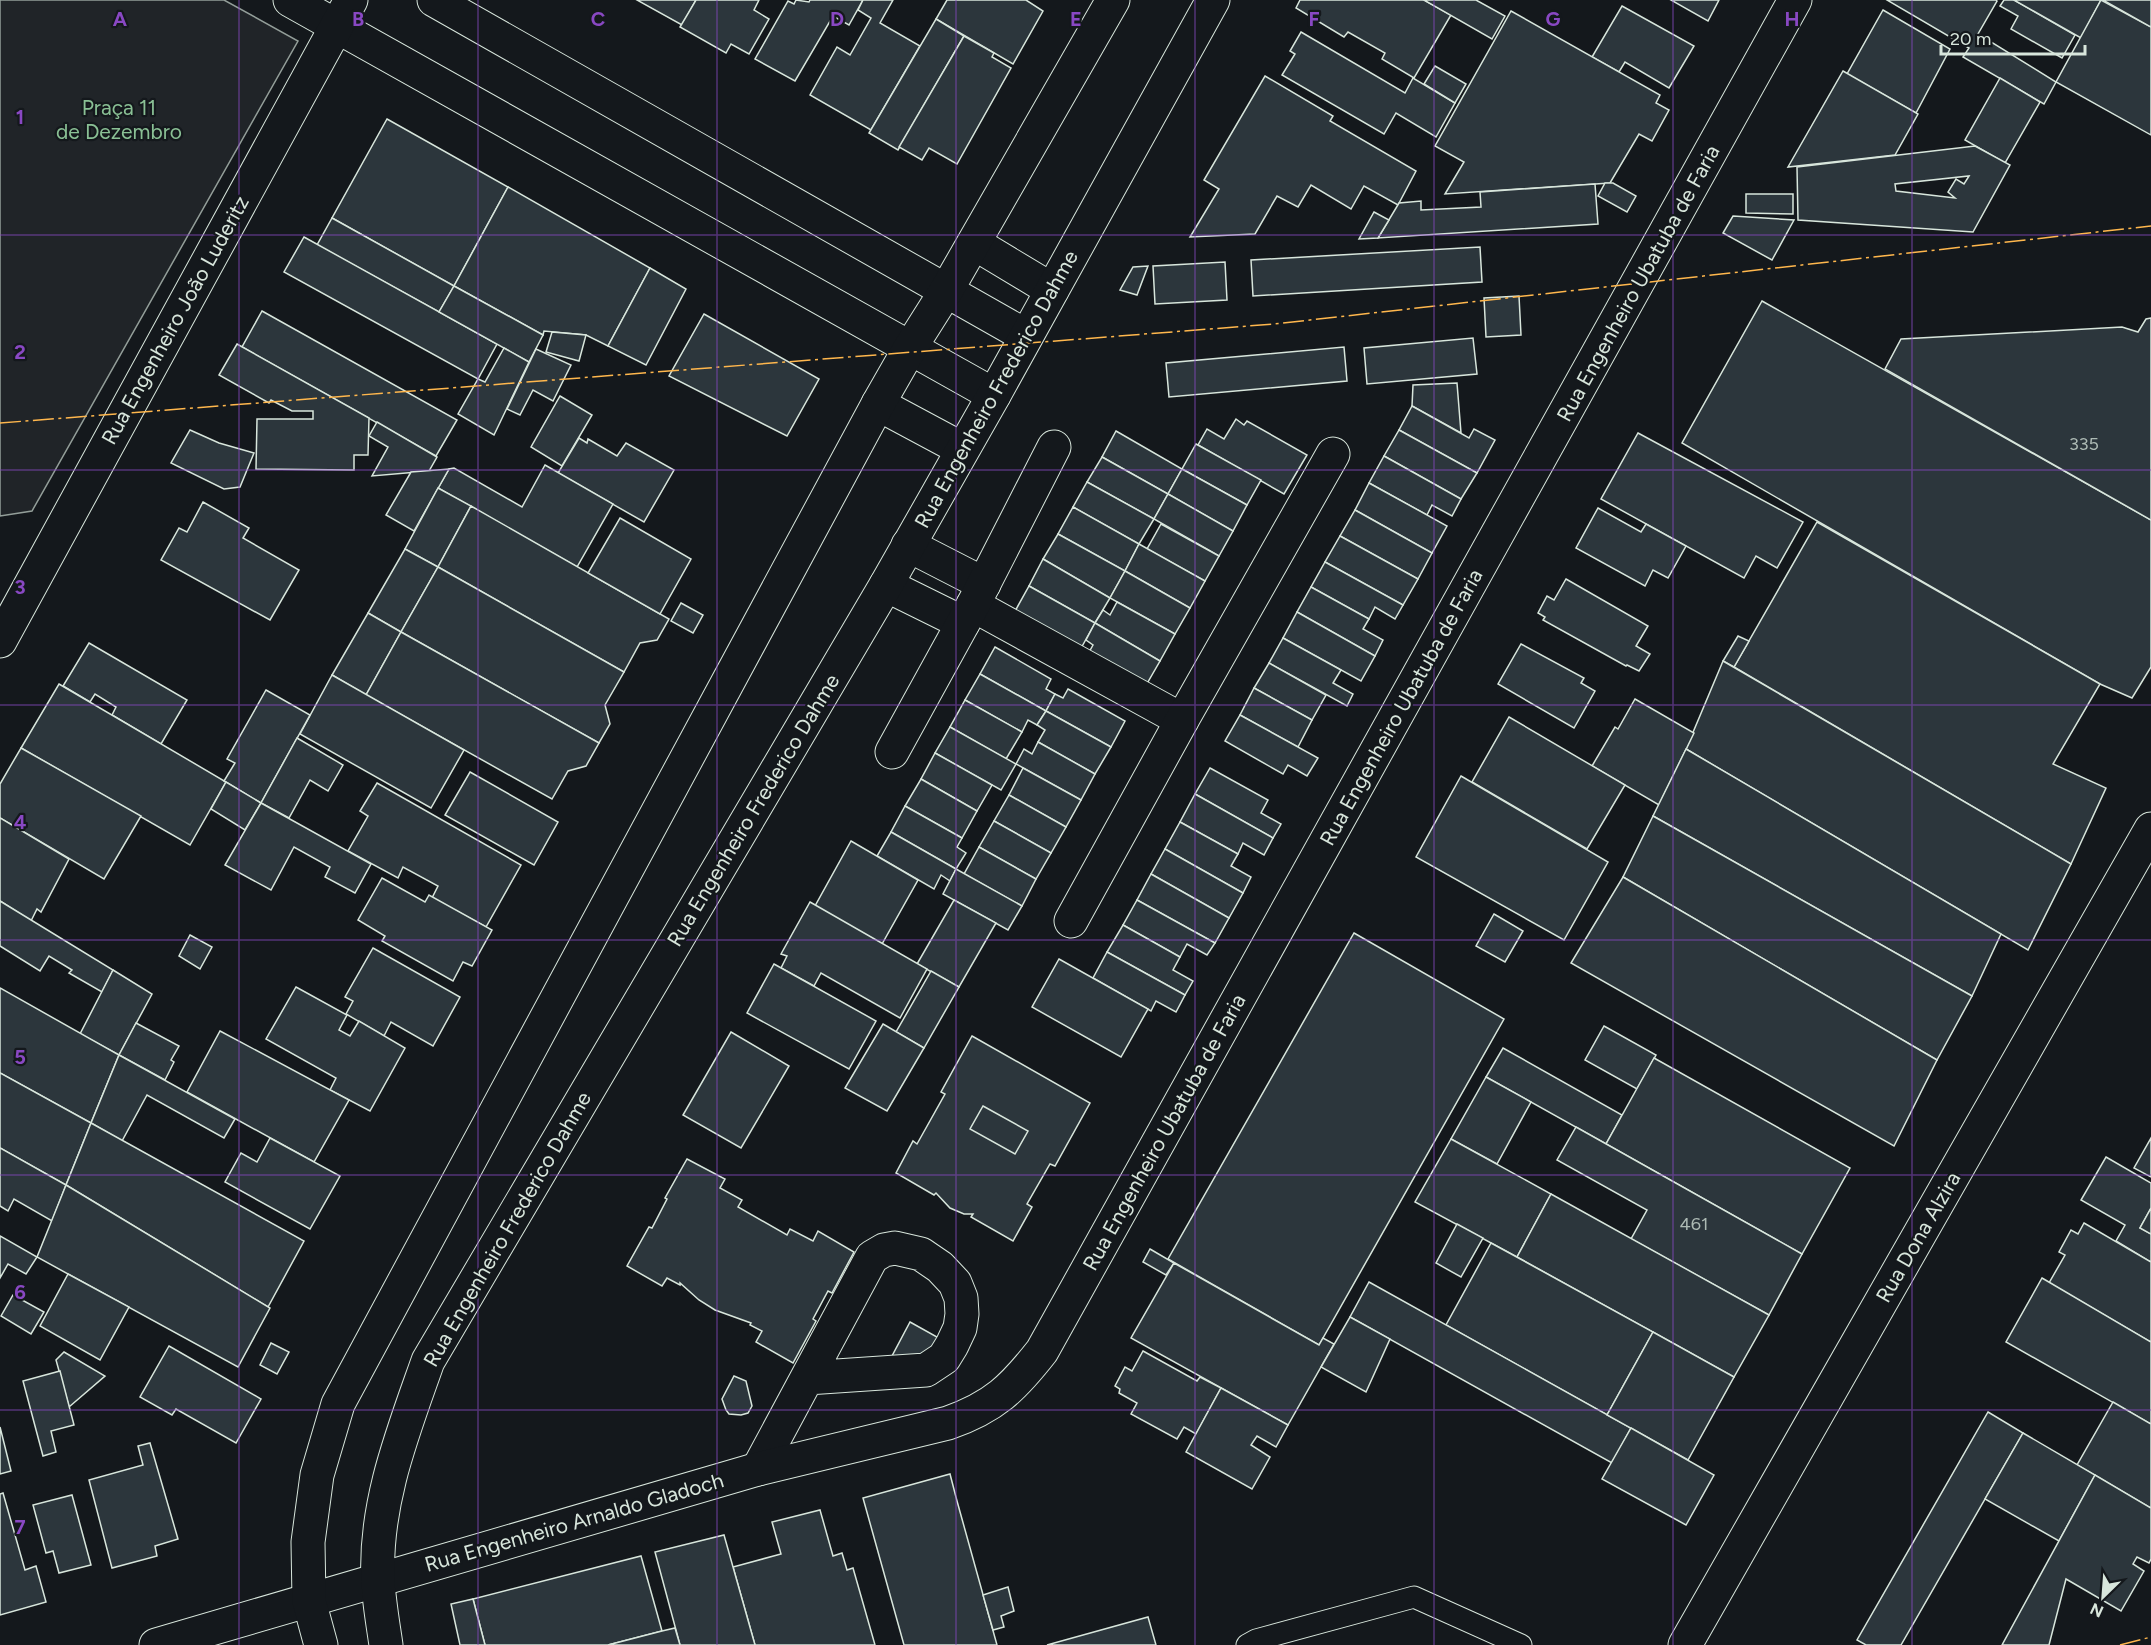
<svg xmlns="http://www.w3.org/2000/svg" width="2151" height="1645" font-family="Figtree,sans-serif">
  <rect width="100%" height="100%" fill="#14181c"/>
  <polygon fill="#202428" stroke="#939e99" stroke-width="1.5" points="0,0 224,0 298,41 32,511 0,516"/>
  <g fill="#2c363c" stroke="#d8e6dc" stroke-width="1.5" fill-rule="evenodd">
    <polygon points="637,0 696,0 682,25"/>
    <polygon points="696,0 759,0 754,10 769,19 749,54 731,44 726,53 680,27"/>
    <polygon points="796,0 809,2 810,0 863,0 849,25 833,16 795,81 755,59 788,1 794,4"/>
    <polygon points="863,0 893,0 880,23 920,46 871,130 810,95 837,47 850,55 871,18 858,10"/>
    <polygon points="947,0 1026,0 1043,11 1013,64 936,19"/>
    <polygon points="1300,0 1424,0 1451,15 1414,78 1382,59 1385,53 1348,32 1344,37 1296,8"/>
    <polygon points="1424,0 1476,0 1505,16 1492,39"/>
    <polygon points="1671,0 1719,0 1708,21"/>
    <polygon points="1887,0 1996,0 1997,1 1978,34 2056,82 2044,104 1963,57 1969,48"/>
    <polygon points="2004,0 2014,0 2075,35 2062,58 2011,29 2018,16 2000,6"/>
    <polygon points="2014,0 2101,0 2081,38"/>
    <polygon points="2101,0 2151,27 2151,135 2056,82"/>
    <polygon points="2103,0 2151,0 2151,27"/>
    <polygon points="1622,6 1694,46 1669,88 1625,62 1619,72 1592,57"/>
    <polygon points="1883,10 1950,49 1916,113 1847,74"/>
    <polygon points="1511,11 1660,95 1656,103 1669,110 1652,141 1639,134 1610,183 1445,194 1464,162 1435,146"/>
    <polygon points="936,19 964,36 898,150 869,133"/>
    <polygon points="1301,32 1405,93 1413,78 1455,103 1436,137 1396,113 1384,134 1282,75 1295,54 1290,51"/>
    <polygon points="964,36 994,53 992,57 1011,68 957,164 929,148 922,160 899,147"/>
    <polygon points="1435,66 1466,84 1455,103 1424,84"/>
    <polygon points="1843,71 1918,114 1895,155 1788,167"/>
    <polygon points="1265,76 1333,116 1330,121 1416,171 1398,205 1364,186 1351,209 1311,185 1298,207 1277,196 1255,234 1190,237 1219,189 1204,180"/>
    <polygon points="2000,78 2040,102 2005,163 1965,140"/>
    <polygon points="387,119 508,187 454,286 332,218"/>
    <path d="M1975,146L2010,165L1973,232L1798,220L1797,167ZM1969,176L1964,184L1956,179L1948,192L1955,198L1896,191L1895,184Z"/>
    <polygon points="1605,183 1613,183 1636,196 1627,212 1598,196"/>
    <polygon points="1595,184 1598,224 1378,238 1399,203 1421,201 1421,210 1481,207 1480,192"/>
    <polygon points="508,187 650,268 608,346 586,335 544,331 543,335 454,286"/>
    <polygon points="1746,194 1793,194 1793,214 1746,213"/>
    <polygon points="1374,212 1389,220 1378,238 1359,239"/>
    <polygon points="1733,216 1794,220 1772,260 1723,233"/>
    <polygon points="332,218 454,286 439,312 317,245"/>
    <polygon points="304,237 497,344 478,379 284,272"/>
    <polygon points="1480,247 1482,282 1253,296 1251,260"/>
    <polygon points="1225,262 1227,300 1155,304 1153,266"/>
    <polygon points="1148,266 1137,295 1120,290 1133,267"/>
    <polygon points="650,268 686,289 646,365 608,346"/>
    <polygon points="454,286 543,335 529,362 439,312"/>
    <polygon points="1519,296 1521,335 1486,337 1484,298"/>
    <polygon points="1762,301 2151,520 2151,667 2132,698 2100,684 1682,443"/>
    <polygon points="262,311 457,420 436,456 242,347"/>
    <polygon points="704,314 819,379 787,436 669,376"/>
    <polygon points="2151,318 2151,520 1885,369 1901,339 2122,327 2138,332 2146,319"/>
    <polygon points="552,332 586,335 579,361 546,352"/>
    <polygon points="1473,338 1477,374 1367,384 1364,348"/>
    <polygon points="237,344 369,418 368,455 354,455 354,470 256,469 257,419 313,419 313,411 292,411 271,400 269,403 219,375"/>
    <polygon points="1344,347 1347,381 1169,397 1166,363"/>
    <polygon points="504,348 529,362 494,435 458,414 478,379 485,382"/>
    <polygon points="536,349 571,365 553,401 533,390 520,415 507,409"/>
    <polygon points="1457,383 1461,433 1412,406 1413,385"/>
    <polygon points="560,396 592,415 562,466 531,447"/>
    <polygon points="1412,406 1469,438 1474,429 1495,440 1477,473 1399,430"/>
    <polygon points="1236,419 1244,425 1247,421 1307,455 1284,494 1198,445 1207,429 1224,439"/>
    <polygon points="377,422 437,457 429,471 372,476 388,447 369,436"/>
    <polygon points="190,430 219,443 254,453 240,487 224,489 171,463"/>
    <polygon points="1399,430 1477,473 1461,499 1384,456"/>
    <polygon points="1116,431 1182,469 1168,494 1102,457"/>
    <polygon points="1638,433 1803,522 1777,568 1756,556 1744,578 1601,499"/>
    <polygon points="579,438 587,443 588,439 617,456 626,443 674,470 644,522 558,473"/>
    <polygon points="1196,444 1261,480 1247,505 1182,469"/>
    <polygon points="1384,456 1461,499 1452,516 1432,505 1427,515 1369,483"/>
    <polygon points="1102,457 1168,494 1154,519 1087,482"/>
    <polygon points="545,465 613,504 577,567 438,488 449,469 454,468 522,507"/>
    <polygon points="449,469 414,531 386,515 411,472"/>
    <polygon points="1182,469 1247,505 1233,531 1168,494"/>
    <polygon points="1087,482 1154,519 1139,544 1073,507"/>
    <polygon points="1369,483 1447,526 1432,553 1355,510"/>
    <polygon points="438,488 471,506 438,567 405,549"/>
    <polygon points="1168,494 1233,531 1219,556 1154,519"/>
    <polygon points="203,502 249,528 243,538 299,570 270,620 161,560 179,528 187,532"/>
    <polygon points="471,506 669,619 657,640 640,643 624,672 438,567"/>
    <polygon points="1073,507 1139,544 1125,571 1058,534"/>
    <polygon points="1598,508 1641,532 1646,524 1686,546 1668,578 1653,570 1645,586 1576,548"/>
    <polygon points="1355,510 1432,553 1418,579 1340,536"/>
    <polygon points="620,518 691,559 660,614 588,573"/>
    <polygon points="1817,522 2100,684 2053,764 2106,788 2071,864 1734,667"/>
    <polygon points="1161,524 1219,556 1205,581 1147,549"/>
    <polygon points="1058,534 1125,571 1110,598 1043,559"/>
    <polygon points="1340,536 1418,579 1403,605 1325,562"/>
    <polygon points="1139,544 1205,581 1190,608 1125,571"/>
    <polygon points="405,549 438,567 401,632 368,613"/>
    <polygon points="1043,559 1110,598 1095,623 1029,586"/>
    <polygon points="1325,562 1403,605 1395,619 1375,607 1369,619 1311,587"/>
    <polygon points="438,567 624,672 605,705 610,724 599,743 401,632"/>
    <polygon points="1125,571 1190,608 1175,634 1110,598"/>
    <polygon points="1566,579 1648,626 1636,646 1650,654 1639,671 1627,665 1626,666 1543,620 1545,617 1538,613 1547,596 1554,600"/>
    <polygon points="1029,586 1095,623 1080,650 1014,613"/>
    <polygon points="1311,587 1369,619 1363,629 1383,640 1375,656 1297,612"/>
    <polygon points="1117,602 1175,634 1160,661 1095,623 1103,610 1110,615"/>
    <polygon points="681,603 703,615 693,633 671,621"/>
    <polygon points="1297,612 1375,656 1361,681 1283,638"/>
    <polygon points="368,613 401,632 366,695 332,675"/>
    <polygon points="1095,623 1160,661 1145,687 1088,654 1093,645 1086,640"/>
    <polygon points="401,632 599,743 586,766 568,771 552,799 366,695"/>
    <polygon points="1738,636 1749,641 1734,667 1723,661"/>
    <polygon points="1283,638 1341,670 1333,683 1353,694 1347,706 1269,663"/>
    <polygon points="89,643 187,700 161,744 112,715 116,707 95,694 90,702 63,686"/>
    <polygon points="1521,644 1584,678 1581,683 1595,691 1574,728 1498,684"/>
    <polygon points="995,647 1051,679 1046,689 1055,694 1046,711 980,674"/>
    <polygon points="1723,661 2071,864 2028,950 1686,749"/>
    <polygon points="1269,663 1326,695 1312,720 1254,688"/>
    <polygon points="980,674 1046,711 1037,725 1028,720 1022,732 965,700"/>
    <polygon points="332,675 464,750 431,808 300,734"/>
    <polygon points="59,684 226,782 190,845 21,748"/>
    <polygon points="1254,688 1312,720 1298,747 1240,715"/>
    <polygon points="1068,689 1125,721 1111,747 1046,711 1055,694 1063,698"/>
    <polygon points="266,690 310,715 261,803 224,781 235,763 227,759"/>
    <polygon points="1635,699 1694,733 1659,805 1592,766 1615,727 1618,729"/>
    <polygon points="965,700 1022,732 1006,759 950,727"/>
    <polygon points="1046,711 1111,747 1095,774 1038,742 1045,730 1037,725"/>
    <polygon points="1240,715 1318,758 1307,776 1288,765 1283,774 1225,741"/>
    <polygon points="1509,717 1625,785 1587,849 1472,782"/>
    <polygon points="950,727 1016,764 1001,790 935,753"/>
    <polygon points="297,738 343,765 328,791 310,780 289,818 261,803"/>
    <polygon points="1038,742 1095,774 1081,800 1016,764 1024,749 1032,754"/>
    <polygon points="21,748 141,816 104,879 0,818 0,784"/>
    <polygon points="1686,749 2001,934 1972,996 1653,816"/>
    <polygon points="935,753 992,785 977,811 921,779"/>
    <polygon points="1023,768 1081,800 1066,827 1009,795"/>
    <polygon points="1210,768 1268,800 1261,813 1281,824 1273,838 1195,794"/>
    <polygon points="470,772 558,822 534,865 445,815"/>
    <polygon points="1461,776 1608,862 1564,940 1416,857"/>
    <polygon points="921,779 977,811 962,838 905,806"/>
    <polygon points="226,782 261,803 245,830 211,809"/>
    <polygon points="377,783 521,865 486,927 432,898 438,886 403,867 398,878 348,851 368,816 360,811"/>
    <polygon points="1195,794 1273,838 1264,855 1243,843 1238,854 1180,822"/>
    <polygon points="1009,795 1066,827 1051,853 994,821"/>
    <polygon points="261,803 371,864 355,893 325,877 330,867 294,847 271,890 225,865"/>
    <polygon points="905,806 962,838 957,847 966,853 956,869 891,832"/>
    <polygon points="1653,816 1972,996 1937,1060 1623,877"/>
    <polygon points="0,818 69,859 41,912 37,909 31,921 0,901"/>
    <polygon points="994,821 1051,853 1036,879 979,847"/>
    <polygon points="1180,822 1238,854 1231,866 1251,877 1243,893 1165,849"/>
    <polygon points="891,832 956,869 950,881 941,875 934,889 877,856"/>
    <polygon points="851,841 918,880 882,944 815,906"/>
    <polygon points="979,847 1036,879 1022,906 964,874"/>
    <polygon points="1165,849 1243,893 1229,918 1151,874"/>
    <polygon points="956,869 1022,906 1008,930 943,894"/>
    <polygon points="1151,874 1229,918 1215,943 1137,900"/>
    <polygon points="1623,877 1937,1060 1894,1146 1571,963"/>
    <polygon points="382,878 425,902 429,895 492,930 472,966 463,962 453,981 382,941 385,936 358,920"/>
    <polygon points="954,900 996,923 959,987 917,964"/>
    <polygon points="1137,900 1215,943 1207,955 1187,944 1180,957 1123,925"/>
    <polygon points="0,901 113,970 102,992 69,973 72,970 49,956 40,971 0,946"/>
    <polygon points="810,902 927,969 900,1018 821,973 814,986 781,968 787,956 781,954"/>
    <polygon points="1494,914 1523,931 1505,962 1476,946"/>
    <polygon points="1123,925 1180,957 1173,970 1193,981 1185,995 1107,952"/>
    <polygon points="1354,933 1504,1019 1319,1345 1168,1259"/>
    <polygon points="190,935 212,947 200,969 179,956"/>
    <polygon points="373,948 460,997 433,1046 391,1022 384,1036 346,1014 353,1001 345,997"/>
    <polygon points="1107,952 1185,995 1176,1012 1156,1001 1151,1011 1093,978"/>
    <polygon points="1059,959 1148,1009 1121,1057 1032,1007"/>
    <polygon points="774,964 876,1021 849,1069 747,1013"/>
    <polygon points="113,970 152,994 119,1055 80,1034"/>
    <polygon points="931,971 959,987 924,1048 896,1032"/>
    <polygon points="296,987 347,1015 339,1030 350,1036 359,1021 405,1048 370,1111 330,1090 336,1078 266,1039"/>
    <polygon points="0,988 119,1055 91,1123 0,1073"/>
    <polygon points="136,1023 179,1046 171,1060 174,1062 165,1080 119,1055"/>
    <polygon points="883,1024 924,1048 887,1111 845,1088"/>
    <polygon points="1604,1026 1656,1055 1637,1089 1585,1060"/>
    <polygon points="220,1031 349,1100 314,1162 187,1092"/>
    <polygon points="731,1032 789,1066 741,1148 683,1115"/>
    <polygon points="972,1036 1090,1103 1055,1166 1050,1164 1027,1204 1032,1207 1013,1241 971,1217 973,1214 964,1214 950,1208 936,1193 934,1195 896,1173 913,1141 917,1144 945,1094 941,1092"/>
    <polygon points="1503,1048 1622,1115 1606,1144 1486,1077"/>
    <polygon points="119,1055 235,1119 224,1138 147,1095 122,1141 91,1123"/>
    <polygon points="1654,1058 1850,1168 1802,1254 1606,1144"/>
    <polygon points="0,1073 91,1123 66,1185 0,1148"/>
    <polygon points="1486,1077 1531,1102 1497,1164 1451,1139"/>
    <polygon points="983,1106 1028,1131 1015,1154 970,1129"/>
    <polygon points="91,1123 304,1241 268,1307 66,1185"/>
    <polygon points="1576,1127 1802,1254 1769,1315 1631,1239 1647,1210 1557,1160"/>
    <polygon points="270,1138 340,1176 310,1229 225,1182 241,1153 257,1162"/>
    <polygon points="2151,1138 2151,1177 2134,1168"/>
    <polygon points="1451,1139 1551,1194 1517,1257 1415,1202"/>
    <polygon points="0,1148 66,1185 52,1221 14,1199 8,1211 0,1206"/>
    <polygon points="2106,1157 2151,1183 2151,1208 2140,1228 2151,1234 2151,1262 2116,1241 2125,1225 2081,1200"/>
    <polygon points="687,1159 725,1179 720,1188 742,1200 738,1207 787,1235 790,1229 813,1241 818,1231 854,1252 832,1293 828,1291 813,1319 816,1321 793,1363 756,1342 762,1331 750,1325 751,1323 715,1310 699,1300 680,1283 680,1285 667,1278 662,1286 627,1266 649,1227 652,1228 667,1199 665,1198"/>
    <polygon points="66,1185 270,1308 238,1367 37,1257"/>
    <polygon points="1551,1194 1769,1315 1734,1377 1517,1257"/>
    <polygon points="2151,1208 2151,1234 2140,1228"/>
    <polygon points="2084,1223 2151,1262 2151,1342 2049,1283 2065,1255 2059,1252 2071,1230 2078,1234"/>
    <polygon points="1457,1224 1483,1238 1461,1277 1436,1263"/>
    <polygon points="0,1236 37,1257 26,1274 8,1264 0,1278"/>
    <polygon points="1491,1243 1653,1332 1607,1415 1446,1325"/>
    <polygon points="1150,1249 1174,1263 1166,1275 1143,1262"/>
    <polygon points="1174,1263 1319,1345 1323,1338 1334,1344 1288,1425 1131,1338"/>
    <polygon points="68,1274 129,1307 100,1360 40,1326"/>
    <polygon points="2042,1278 2151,1342 2151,1424 2006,1342"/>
    <polygon points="1369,1282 1631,1428 1612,1463 1350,1317"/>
    <polygon points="13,1295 44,1312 31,1334 1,1316"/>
    <polygon points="1350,1317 1390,1339 1366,1392 1321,1367"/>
    <polygon points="910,1322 946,1342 941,1353 903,1362 892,1356"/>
    <polygon points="1653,1332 1734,1377 1688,1460 1607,1415"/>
    <polygon points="271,1343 289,1352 277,1374 260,1365"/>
    <polygon points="169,1346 261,1399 236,1443 176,1409 172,1415 140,1397"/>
    <polygon points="1143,1351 1197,1381 1200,1377 1221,1388 1196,1434 1184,1427 1177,1439 1131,1414 1137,1403 1119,1393 1120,1389 1115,1386 1125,1367 1132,1371"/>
    <polygon points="64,1352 105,1376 69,1407 56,1360"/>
    <polygon points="60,1371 74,1425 51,1431 56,1452 43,1456 23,1381"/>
    <polygon points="734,1376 746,1381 752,1406 748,1413 741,1415 729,1414 726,1410 722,1399"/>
    <polygon points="1221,1388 1288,1425 1276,1447 1257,1436 1251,1445 1270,1457 1252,1489 1186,1452"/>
    <polygon points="2113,1402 2151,1424 2151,1508 2077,1465"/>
    <polygon points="1988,1412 2023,1433 1901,1645 1866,1645 1857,1640"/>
    <polygon points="0,1427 11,1471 0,1474"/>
    <polygon points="1631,1428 1714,1475 1686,1525 1602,1479"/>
    <polygon points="2023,1433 2095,1475 2059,1541 1985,1499"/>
    <polygon points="150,1443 178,1539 155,1546 157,1556 112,1568 89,1480 143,1465 138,1446"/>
    <polygon points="950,1474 957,1501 997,1645 904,1645 863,1498"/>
    <polygon points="2095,1475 2151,1508 2151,1559 2149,1563 2137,1557 2133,1564 2144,1571 2121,1611 2066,1579 2049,1645 2002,1645"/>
    <polygon points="3,1493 25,1570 36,1566 46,1602 0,1615 0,1494"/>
    <polygon points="72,1495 91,1565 59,1573 53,1551 46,1553 33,1505"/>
    <polygon points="820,1510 833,1556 842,1553 847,1570 853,1568 875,1645 755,1645 733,1567 781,1554 772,1522"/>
    <polygon points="724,1535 755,1645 680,1645 655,1552"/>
    <polygon points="641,1556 662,1631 608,1645 485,1645 473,1599"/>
    <polygon points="1008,1587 1014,1611 1001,1616 1004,1627 993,1630 983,1595"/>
    <polygon points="473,1599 485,1645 460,1645 451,1604"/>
    <polygon points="1148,1617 1156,1645 1047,1645"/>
    <polygon points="675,1628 680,1645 608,1645 662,1631"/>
  </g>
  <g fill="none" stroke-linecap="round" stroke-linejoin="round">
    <defs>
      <polyline id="lane" points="1247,1645 1256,1640 1414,1597 1521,1645"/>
      <g id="street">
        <polyline points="908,545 984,584"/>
        <polyline points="886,585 963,623"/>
        <polyline points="973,605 1182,720"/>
        <polyline points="892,752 973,605 1054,447"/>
        <polyline points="1071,921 1182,720 1333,454"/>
        <polyline points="758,1469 872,1257 884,1250 895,1248 921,1254 940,1267 955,1283 961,1298 962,1314 960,1328 952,1345 944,1358 926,1370 807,1378"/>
        <path d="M156,1645L758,1469L948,1423C994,1407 1013,1388 1042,1351L1795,0"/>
      </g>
      <g id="secondary">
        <polyline points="290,0 994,395"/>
        <polyline points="434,0 1026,336"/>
        <polyline points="974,243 1052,290"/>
        <polyline points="878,404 962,449"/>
        <polyline points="0,641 351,0"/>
        <polyline points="321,1645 309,1601 308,1542 317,1475 338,1404 878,404 910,348 946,291 1113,0"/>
        <path d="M386,1645C383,1624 379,1602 378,1581C374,1504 403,1432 428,1361L886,585L994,395L1213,0"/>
        <polyline points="1685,1645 2151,829"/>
      </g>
    </defs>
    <use href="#lane" stroke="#d8e6dc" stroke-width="23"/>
    <use href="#street" stroke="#d8e6dc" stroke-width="35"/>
    <use href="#secondary" stroke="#d8e6dc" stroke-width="35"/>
    <use href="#lane" stroke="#14181c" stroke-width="21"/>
    <use href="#street" stroke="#14181c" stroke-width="33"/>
    <use href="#secondary" stroke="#14181c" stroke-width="33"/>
    <g stroke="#ffb74d" stroke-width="1.5" stroke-dasharray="21 4.5 3 4.5" stroke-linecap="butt">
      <polyline points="0,423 1274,324 2151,226"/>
      <polyline points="2120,1645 2151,1637"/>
    </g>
  </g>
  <path fill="none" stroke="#8948c3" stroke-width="1.5" stroke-opacity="0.55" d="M239,0V1645M478,0V1645M717,0V1645M956,0V1645M1195,0V1645M1434,0V1645M1673,0V1645M1912,0V1645M0,235H2151M0,470H2151M0,705H2151M0,940H2151M0,1175H2151M0,1410H2151"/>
  <g text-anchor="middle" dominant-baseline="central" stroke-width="4.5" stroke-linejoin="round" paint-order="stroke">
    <g font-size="18" fill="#adbab4">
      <text x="2084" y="444">335</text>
      <text x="1694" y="1224">461</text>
    </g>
    <g font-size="21" fill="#8ac095" stroke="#14181c">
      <text x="119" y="107">Praça 11<tspan x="119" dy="24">de Dezembro</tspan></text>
    </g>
    <g font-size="21" fill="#d8e6dc" stroke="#14181c">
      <text transform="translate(1638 283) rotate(-61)">Rua Engenheiro Ubatuba de Faria</text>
      <text transform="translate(175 320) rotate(-61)">Rua Engenheiro João Luderitz</text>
      <text transform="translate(996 389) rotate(-61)">Rua Engenheiro Frederico Dahme</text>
      <text transform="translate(1401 707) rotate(-61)">Rua Engenheiro Ubatuba de Faria</text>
      <text transform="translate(753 810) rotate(-59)">Rua Engenheiro Frederico Dahme</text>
      <text transform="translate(1164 1132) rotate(-61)">Rua Engenheiro Ubatuba de Faria</text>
      <text transform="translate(507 1229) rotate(-60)">Rua Engenheiro Frederico Dahme</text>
      <text transform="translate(1918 1237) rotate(-60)">Rua Dona Alzira</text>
      <text transform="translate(574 1522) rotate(-16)">Rua Engenheiro Arnaldo Gladoch</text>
    </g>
  </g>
  <g font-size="20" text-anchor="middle" font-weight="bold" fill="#8948c3" stroke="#14181c" stroke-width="4.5" stroke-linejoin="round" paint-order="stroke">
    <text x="120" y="26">A</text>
    <text x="358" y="26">B</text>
    <text x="598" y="26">C</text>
    <text x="837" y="26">D</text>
    <text x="1076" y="26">E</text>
    <text x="1314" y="26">F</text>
    <text x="1553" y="26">G</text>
    <text x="1792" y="26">H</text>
    <text x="20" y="124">1</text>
    <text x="20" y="359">2</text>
    <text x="20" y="594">3</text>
    <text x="20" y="829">4</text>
    <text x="20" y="1064">5</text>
    <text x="20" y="1299">6</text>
    <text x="20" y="1534">7</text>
  </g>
  <g transform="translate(2103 1597) rotate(205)" stroke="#14181c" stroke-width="4.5" paint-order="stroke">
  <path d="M0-4.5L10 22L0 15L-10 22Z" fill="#d8e6dc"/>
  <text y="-9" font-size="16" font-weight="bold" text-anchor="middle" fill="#d8e6dc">N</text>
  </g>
  <path d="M1941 45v9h144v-9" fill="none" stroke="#d8e6dc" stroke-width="3"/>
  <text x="1950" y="45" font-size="18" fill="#d8e6dc" stroke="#14181c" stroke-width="4.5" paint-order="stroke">20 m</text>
</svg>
